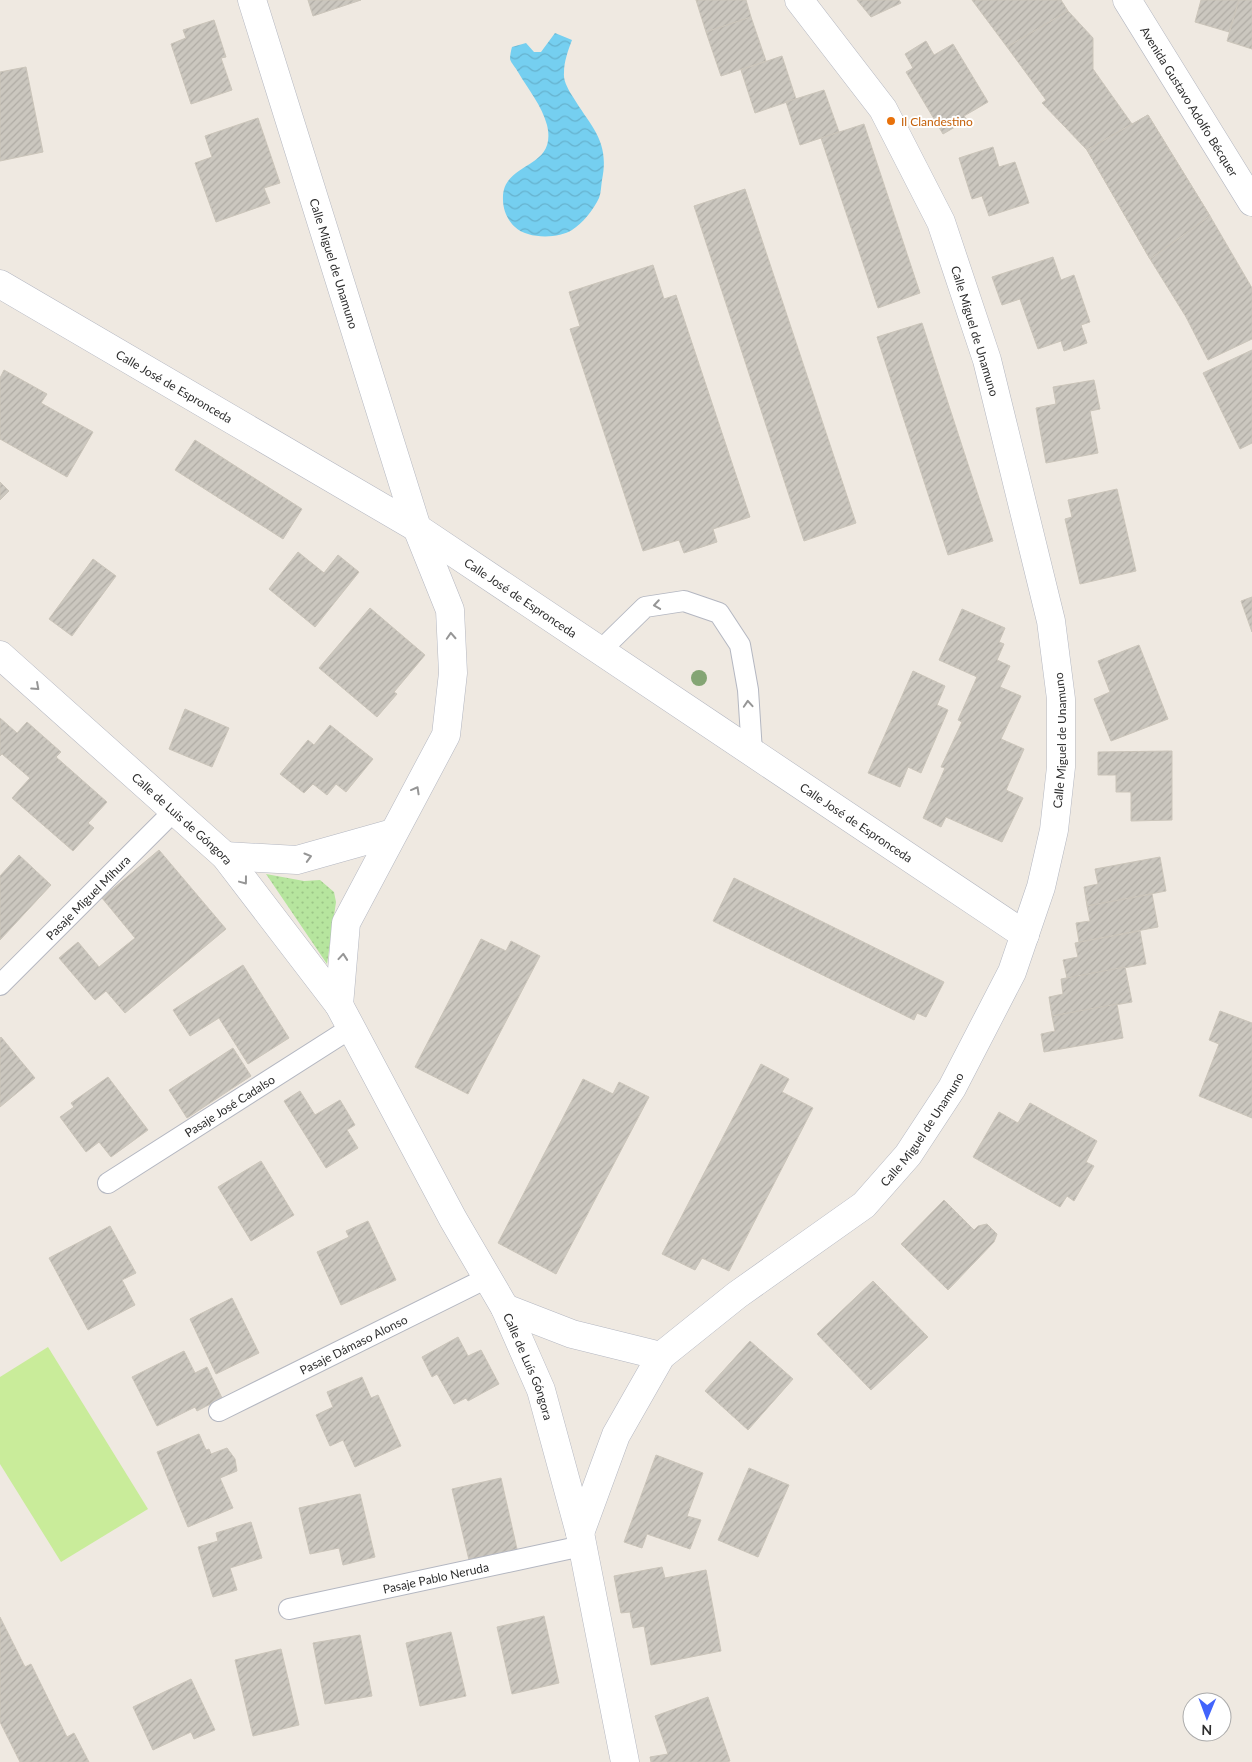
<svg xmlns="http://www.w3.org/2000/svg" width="1252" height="1762" font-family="Lato,sans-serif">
  <defs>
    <pattern id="grass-dots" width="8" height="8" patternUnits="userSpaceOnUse" patternTransform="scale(1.25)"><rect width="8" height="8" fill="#b6e59e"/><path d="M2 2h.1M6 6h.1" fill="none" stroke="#9dc588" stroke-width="1.8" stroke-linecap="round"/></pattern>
    <pattern id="water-waves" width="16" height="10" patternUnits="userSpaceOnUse" patternTransform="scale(1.25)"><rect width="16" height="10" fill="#75cff0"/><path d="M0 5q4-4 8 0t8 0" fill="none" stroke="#66b2ce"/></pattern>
    <pattern id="building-hatch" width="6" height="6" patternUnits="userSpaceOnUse" patternTransform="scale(1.25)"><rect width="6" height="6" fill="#cbc7bf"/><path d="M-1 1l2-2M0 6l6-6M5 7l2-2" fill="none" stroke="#afaba4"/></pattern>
  </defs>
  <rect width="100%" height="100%" fill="#efe9e1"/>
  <polygon fill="url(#grass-dots)" points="266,874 304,881 320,880 334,892 336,902 327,964"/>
  <polygon fill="#c9ec9a" points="48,1347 148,1509 61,1562 0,1464 0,1377"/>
  <path fill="url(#water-waves)" d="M555,33L572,40C568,51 564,61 564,73C563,81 569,91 573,97C591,127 610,141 602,180C601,186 601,193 599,198C594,209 582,224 572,230C558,239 527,239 515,227C508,221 503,210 503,200C501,160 558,171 547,125C542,106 528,89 518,72C516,68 511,63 510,59C510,56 511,50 512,47L526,43L534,52H541Z"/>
  <g fill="url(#building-hatch)" stroke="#cbc5ba">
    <polygon points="308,0 361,0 313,16"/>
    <polygon points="696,0 746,0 751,17 706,32"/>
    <polygon points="857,0 899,0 901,3 871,17"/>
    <polygon points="972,0 1061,0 1068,11 1007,47"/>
    <polygon points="1201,0 1239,0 1229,32 1195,22"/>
    <polygon points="1239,0 1252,0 1252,49 1227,41"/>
    <polygon points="1068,11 1093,38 1093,69 1132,124 1087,150 1042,103 1046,100 1007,47"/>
    <polygon points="751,17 766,61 721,76 706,32"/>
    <polygon points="214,20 226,57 221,58 232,90 191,104 171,44 186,38 183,30"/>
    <polygon points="926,41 934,55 953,44 988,102 964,116 967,120 943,134 906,72 913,68 905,54"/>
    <polygon points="782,56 796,99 755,113 741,70"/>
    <polygon points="26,67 43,152 0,161 0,72"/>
    <polygon points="824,90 839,132 800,145 786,102"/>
    <polygon points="1148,115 1210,216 1150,259 1087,150"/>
    <polygon points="1148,115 1210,216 1150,259 1087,150"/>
    <polygon points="258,118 280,183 264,188 270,203 216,222 195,163 212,157 205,136"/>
    <polygon points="864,124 920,293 878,308 821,138"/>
    <polygon points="993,147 999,167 1015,162 1029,203 989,216 982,196 972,199 959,158"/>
    <polygon points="745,189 856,523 804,541 694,206"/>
    <polygon points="1210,216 1252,288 1252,339 1208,360 1186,317 1150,259"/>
    <polygon points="1053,257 1061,280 1074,275 1090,322 1081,325 1087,343 1064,351 1061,341 1038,349 1020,299 1002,305 992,277"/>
    <polygon points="653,265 664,299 676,295 750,517 713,529 717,542 684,553 679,540 643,551 570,329 580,326 569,292"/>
    <polygon points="922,323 993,541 948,555 877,337"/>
    <polygon points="1252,350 1252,443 1240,449 1203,373"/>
    <polygon points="4,370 47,394 41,403 93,432 67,477 0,439 0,378"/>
    <polygon points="1094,380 1100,409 1090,411 1098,453 1046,463 1036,408 1056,404 1053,387"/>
    <polygon points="195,440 302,509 283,539 175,470"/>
    <polygon points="0,482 9,491 0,500"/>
    <polygon points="1117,489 1136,571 1080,584 1065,519 1072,517 1068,500"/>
    <polygon points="298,552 324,573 338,555 359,572 315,627 269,589"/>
    <polygon points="93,559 116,576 72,636 49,619"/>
    <polygon points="1252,597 1252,632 1241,601"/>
    <polygon points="370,608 425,655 394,692 397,694 377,717 319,668"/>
    <polygon points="962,609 1005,628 999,642 1004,644 997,660 1010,666 1000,687 1021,696 1001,739 1024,749 1006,790 1023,798 1002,842 946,817 941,827 923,818 945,768 941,767 962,722 958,720 977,677 939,660"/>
    <polygon points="1139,645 1168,719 1111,741 1094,699 1110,692 1098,661"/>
    <polygon points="913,671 945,686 937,705 948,710 921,773 908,767 900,787 868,773"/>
    <polygon points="185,709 229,728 212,767 169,749"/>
    <polygon points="0,718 17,733 27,722 61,752 56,757 107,802 88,823 94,828 73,851 12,798 30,778 2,754 0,756"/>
    <polygon points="330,725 373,759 346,792 336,784 327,795 313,784 304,793 280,774 308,740 314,745"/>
    <polygon points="1172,751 1172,820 1131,821 1131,792 1116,792 1116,775 1098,775 1098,752"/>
    <polygon points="159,850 226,929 125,1013 106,991 95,1000 59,958 78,942 99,967 135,938 102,898"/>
    <polygon points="19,855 51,885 0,940 0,876"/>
    <polygon points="1160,857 1166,891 1087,906 1084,887 1098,884 1095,869"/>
    <polygon points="734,878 944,982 926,1017 917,1013 914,1020 713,921"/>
    <polygon points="1152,894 1158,927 1079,942 1076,923 1090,921 1087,906"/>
    <polygon points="1140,931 1146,964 1067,978 1063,960 1078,957 1075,943"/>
    <polygon points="481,939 506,951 511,941 540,956 468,1094 415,1067"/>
    <polygon points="243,965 289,1038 248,1064 219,1018 190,1036 173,1010"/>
    <polygon points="1125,967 1132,1002 1052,1016 1049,997 1063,994 1061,979"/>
    <polygon points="1117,1004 1123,1038 1044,1052 1041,1034 1055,1031 1052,1016"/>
    <polygon points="1220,1011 1252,1023 1252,1118 1199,1096 1219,1044 1209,1040"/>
    <polygon points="1,1037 35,1078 0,1107 0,1038"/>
    <polygon points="233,1048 251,1076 187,1118 169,1090"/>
    <polygon points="761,1064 789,1079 782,1092 813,1108 729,1271 702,1258 695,1270 662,1254"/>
    <polygon points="108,1077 148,1130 111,1157 99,1142 86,1152 60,1117 74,1107 71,1103"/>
    <polygon points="583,1079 613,1094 619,1082 649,1097 556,1274 498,1243"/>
    <polygon points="300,1091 315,1115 340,1100 355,1125 347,1130 358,1148 326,1168 284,1101"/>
    <polygon points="1030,1103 1097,1141 1086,1162 1094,1166 1074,1201 1067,1196 1060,1207 973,1157 999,1112 1018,1123"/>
    <polygon points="261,1161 294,1215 251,1241 218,1187"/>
    <polygon points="944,1200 974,1230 978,1226 987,1224 997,1234 994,1242 948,1290 901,1244"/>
    <polygon points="368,1221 396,1280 341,1305 317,1252 349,1237 346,1231"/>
    <polygon points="110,1226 136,1273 122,1280 135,1305 88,1330 49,1258"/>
    <polygon points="873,1281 928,1337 871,1390 817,1334"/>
    <polygon points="232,1298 259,1353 216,1374 190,1319"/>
    <polygon points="458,1337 468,1356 481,1350 499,1384 468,1401 466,1398 454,1404 437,1374 432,1377 422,1357"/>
    <polygon points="750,1341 793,1379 748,1430 705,1391"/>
    <polygon points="184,1351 195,1373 207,1367 222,1398 197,1411 195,1407 157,1426 132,1377"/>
    <polygon points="362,1377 371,1398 378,1395 401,1446 355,1467 343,1440 330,1446 316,1415 333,1407 327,1392"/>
    <polygon points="199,1434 206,1450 209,1449 211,1454 227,1448 235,1459 237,1471 220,1478 233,1508 188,1527 157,1452"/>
    <polygon points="656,1455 703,1473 687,1516 701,1520 690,1549 647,1534 642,1548 624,1542"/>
    <polygon points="749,1468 789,1485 758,1557 718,1540"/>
    <polygon points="501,1478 517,1549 469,1560 452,1489"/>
    <polygon points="360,1494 375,1557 343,1565 339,1548 310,1554 299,1508"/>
    <polygon points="251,1522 262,1558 230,1568 237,1590 213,1597 198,1547 218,1541 216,1533"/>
    <polygon points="662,1567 665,1578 706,1570 721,1651 651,1665 644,1626 633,1628 630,1612 621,1613 614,1576"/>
    <polygon points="544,1616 559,1683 512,1694 497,1627"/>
    <polygon points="0,1617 25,1667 31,1664 67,1737 74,1733 89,1762 20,1762 0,1722"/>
    <polygon points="451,1632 466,1696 420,1706 406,1643"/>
    <polygon points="360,1635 372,1696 325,1704 313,1643"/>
    <polygon points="281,1649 299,1725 253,1736 235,1660"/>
    <polygon points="191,1679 215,1730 194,1739 191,1732 153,1750 133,1707"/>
    <polygon points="708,1697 730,1761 726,1762 651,1762 650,1757 668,1754 655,1716"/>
  </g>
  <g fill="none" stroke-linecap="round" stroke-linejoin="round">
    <defs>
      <g id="lane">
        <polyline points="600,651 645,607 684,601 719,613 740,645 748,690 752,752"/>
        <path id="s1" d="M0,985L175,810"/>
        <path id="s2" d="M108,1183L351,1028"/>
        <path id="s3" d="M219,1411L487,1278"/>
        <path id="s4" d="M289,1609L582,1546"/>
      </g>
      <g id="street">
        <path id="s5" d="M252,0L417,528L450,610L453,673L446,735L346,923L339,1005"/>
        <path id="s6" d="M1127,0L1252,202"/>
        <path id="s7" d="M0,284L417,528L1025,935"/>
        <path id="s8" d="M0,655L225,856L339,1005L453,1219L505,1308L541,1390L580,1533L625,1762"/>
        <polyline points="225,856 297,860 393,833"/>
        <polyline points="505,1308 572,1334 661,1356"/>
        <path id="s9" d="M580,1533L616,1435L661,1356L737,1295L864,1205L908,1155L952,1088L1012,972L1041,887L1054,830L1061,767V699L1051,621L987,360L941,222L883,109L799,0"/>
      </g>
    </defs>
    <use href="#lane" stroke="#b4b7c1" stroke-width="22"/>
    <use href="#street" stroke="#b4b7c1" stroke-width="29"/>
    <use href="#lane" stroke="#fff" stroke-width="20"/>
    <use href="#street" stroke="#fff" stroke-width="28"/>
  </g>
  <circle fill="#84a574" cx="699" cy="678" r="8"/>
  <defs><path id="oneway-chevron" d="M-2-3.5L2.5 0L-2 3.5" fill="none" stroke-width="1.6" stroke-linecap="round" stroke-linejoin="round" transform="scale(1.25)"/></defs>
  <g stroke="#969696">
    <use href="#oneway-chevron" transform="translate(657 605) rotate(171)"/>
    <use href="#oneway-chevron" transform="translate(451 636) rotate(-93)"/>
    <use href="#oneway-chevron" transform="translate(36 687) rotate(42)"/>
    <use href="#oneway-chevron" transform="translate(748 704) rotate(-94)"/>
    <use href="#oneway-chevron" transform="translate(416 790) rotate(-61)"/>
    <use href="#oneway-chevron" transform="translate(308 857) rotate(-16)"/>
    <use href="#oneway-chevron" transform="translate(244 881) rotate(53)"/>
    <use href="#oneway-chevron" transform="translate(343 957) rotate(-85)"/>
  </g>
  <circle fill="#e8710a" stroke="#fff" stroke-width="2" cx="891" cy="121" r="5"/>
  <g text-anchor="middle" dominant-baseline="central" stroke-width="4" stroke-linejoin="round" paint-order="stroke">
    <g font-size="12" fill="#2e2e2e" stroke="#fff">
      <text stroke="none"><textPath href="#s6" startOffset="119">Avenida Gustavo Adolfo Bécquer</textPath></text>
      <text stroke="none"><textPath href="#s5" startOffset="276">Calle Miguel de Unamuno</textPath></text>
      <text transform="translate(975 331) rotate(73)">Calle Miguel de Unamuno</text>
      <text stroke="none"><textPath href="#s7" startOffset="202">Calle José de Espronceda</textPath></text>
      <text stroke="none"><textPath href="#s7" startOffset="608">Calle José de Espronceda</textPath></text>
      <text stroke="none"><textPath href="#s9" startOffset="964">Calle Miguel de Unamuno</textPath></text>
      <text stroke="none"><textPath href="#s8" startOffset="245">Calle de Luis de Góngora</textPath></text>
      <text stroke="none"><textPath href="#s7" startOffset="1012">Calle José de Espronceda</textPath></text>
      <text stroke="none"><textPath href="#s1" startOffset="124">Pasaje Miguel Mihura</textPath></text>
      <text stroke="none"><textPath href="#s2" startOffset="144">Pasaje José Cadalso</textPath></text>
      <text stroke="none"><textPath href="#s9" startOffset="544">Calle Miguel de Unamuno</textPath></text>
      <text stroke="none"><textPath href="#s3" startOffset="150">Pasaje Dámaso Alonso</textPath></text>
      <text stroke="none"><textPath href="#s8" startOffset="898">Calle de Luís Góngora</textPath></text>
      <text stroke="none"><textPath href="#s4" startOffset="150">Pasaje Pablo Neruda</textPath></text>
    </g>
    <g font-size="12" fill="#c56008" stroke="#fff" text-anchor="start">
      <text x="901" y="121">Il Clandestino</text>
    </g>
  </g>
  <g transform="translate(1207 1717) rotate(181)"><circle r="24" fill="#ffffff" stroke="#ababab"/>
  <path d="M0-4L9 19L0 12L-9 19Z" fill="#4264fb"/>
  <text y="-8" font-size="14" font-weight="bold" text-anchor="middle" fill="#2e2e2e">N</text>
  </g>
</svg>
